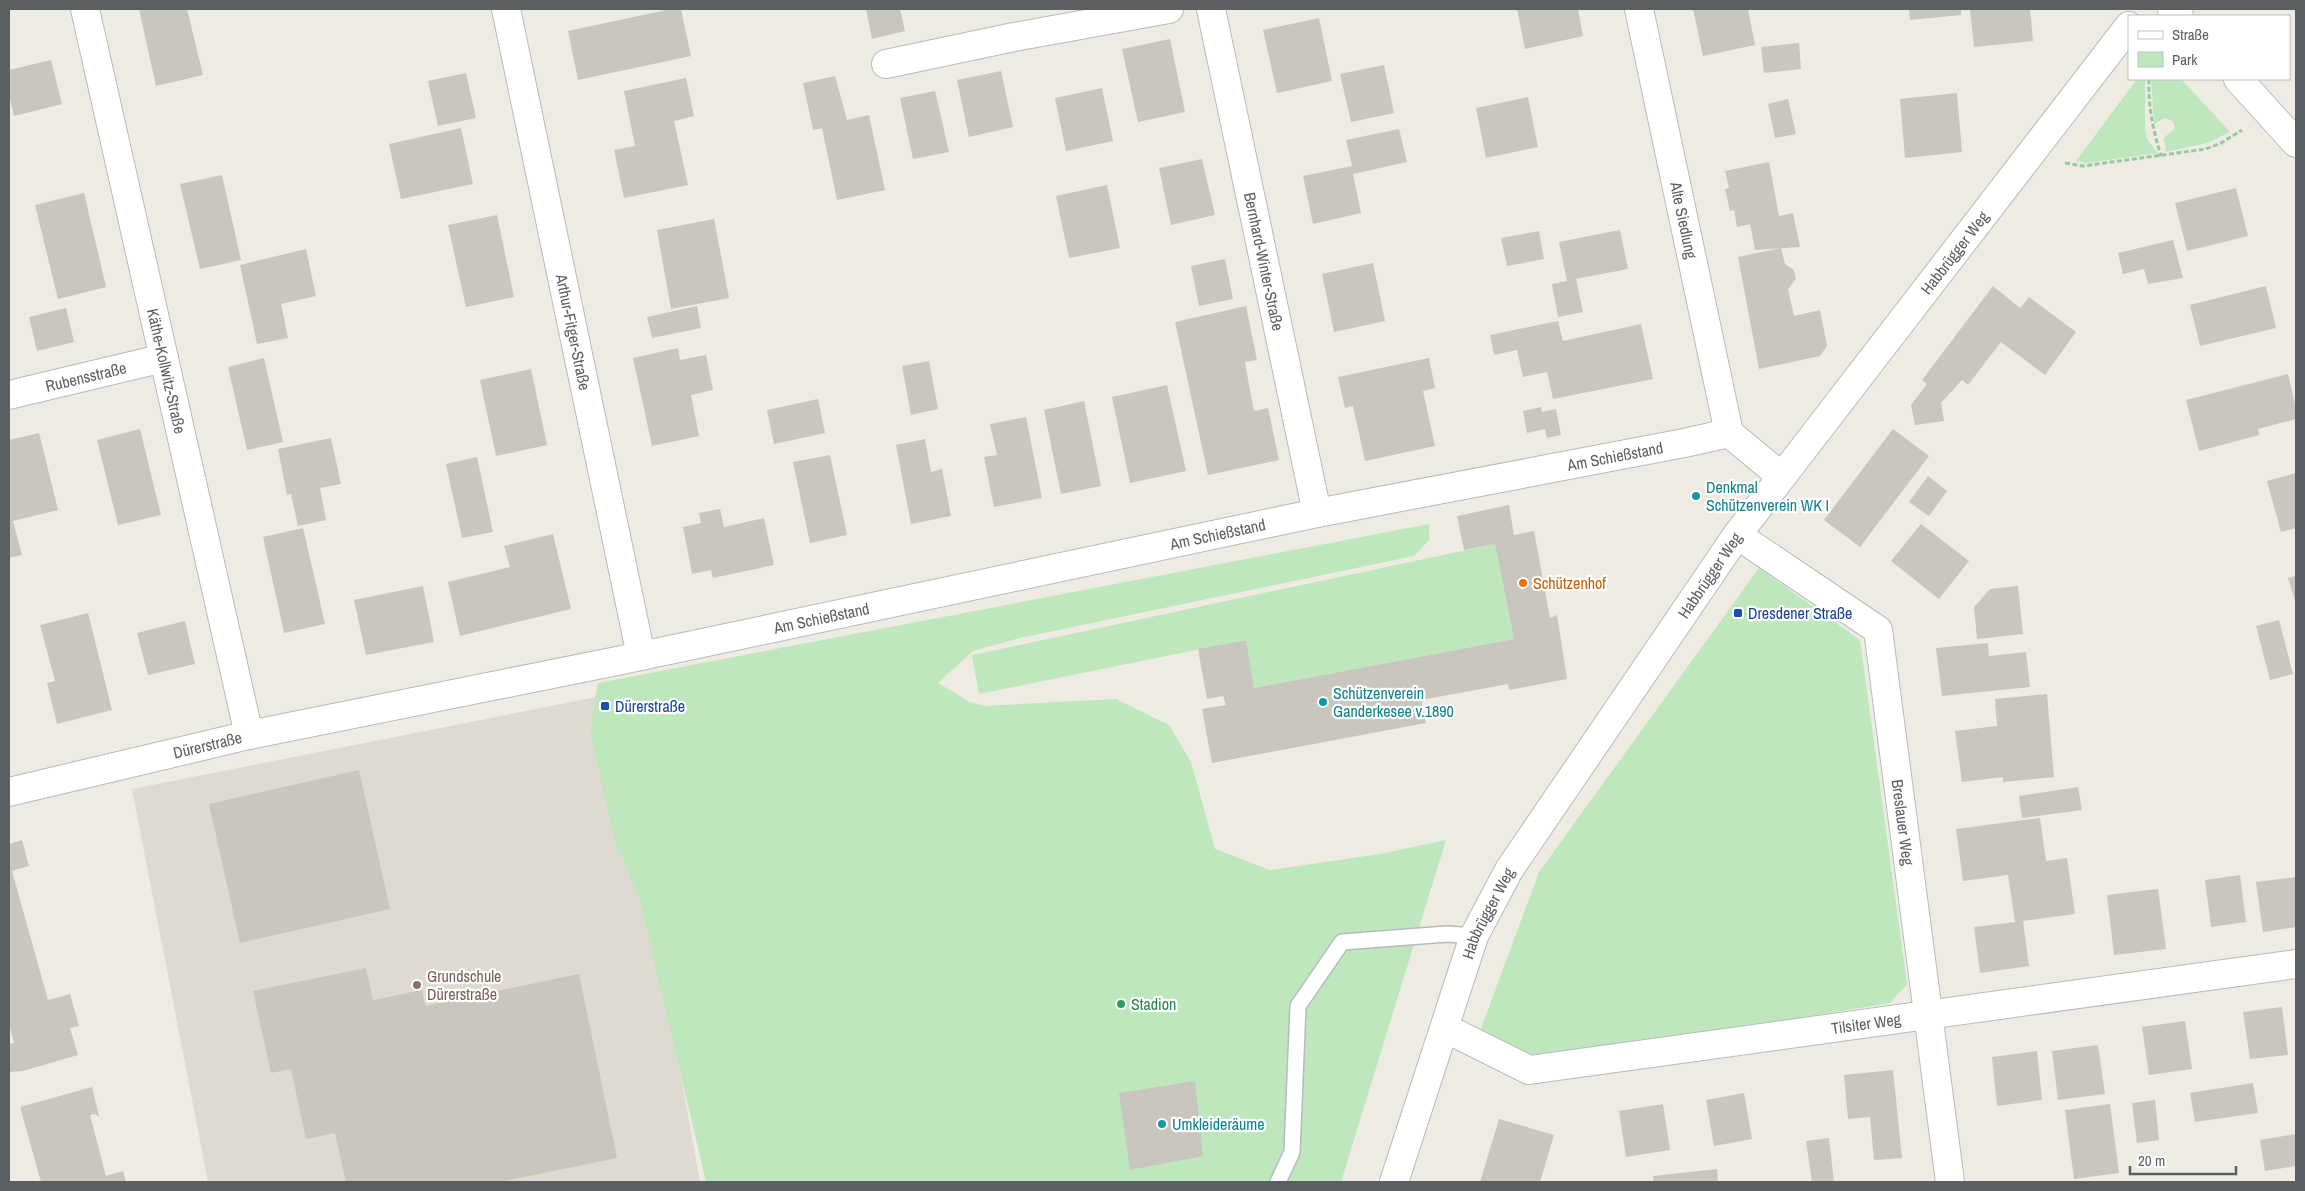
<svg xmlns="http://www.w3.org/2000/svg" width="2305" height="1191" font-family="'Archivo Narrow',sans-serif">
  <rect width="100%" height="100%" fill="#eeebe2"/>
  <polygon fill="#dedad1" points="612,694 700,1182 208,1182 132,789"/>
  <g fill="#bee7bd">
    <polygon points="2137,79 2145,79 2145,129 2147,139 2158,153 2086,163 2076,161"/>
    <polygon points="2151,79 2181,79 2230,132 2207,143 2166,152 2164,138 2175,128 2173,121 2165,118 2154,124"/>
    <polygon points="1429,524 1429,540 1414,556 1020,638 973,651 938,683 970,702 984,706 1116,699 1169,725 1191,762 1215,849 1270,870 1380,854 1446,840 1341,1182 706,1182 639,897 615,841 590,732 598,683"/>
    <polygon points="1495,544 1514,639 1254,688 1245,640 979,694 972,655"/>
    <polygon points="1759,568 1860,640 1907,984 1890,1003 1532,1062 1479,1034 1539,872"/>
  </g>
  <g fill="#c9c6bf">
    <polygon points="139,9 187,9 203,75 156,86"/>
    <polygon points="671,9 681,9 691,56 578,80 568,31"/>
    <polygon points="866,9 900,9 905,31 872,39"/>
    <polygon points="1517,9 1578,9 1583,36 1525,49"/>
    <polygon points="1693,9 1748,9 1755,45 1703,56"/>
    <polygon points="1909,9 1961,9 1961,15 1910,20"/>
    <polygon points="1970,9 2030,9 2033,41 1974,47"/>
    <polygon points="1319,18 1332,81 1277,93 1263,30"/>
    <polygon points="1170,39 1185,112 1138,122 1122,49"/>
    <polygon points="1799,43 1801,69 1764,73 1761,47"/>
    <polygon points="51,60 62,104 14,116 9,94 9,70"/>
    <polygon points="1384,65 1394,113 1351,122 1340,74"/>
    <polygon points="1001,71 1013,127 969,137 957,80"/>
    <polygon points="466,73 476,118 438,126 428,81"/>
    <polygon points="835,76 847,120 869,115 885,190 837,200 822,128 813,130 803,83"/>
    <polygon points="686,78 694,116 674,121 688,185 624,198 614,150 635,146 624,91"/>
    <polygon points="1102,88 1113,141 1066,151 1055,98"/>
    <polygon points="935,91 949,152 913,159 900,98"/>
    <polygon points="1957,93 1962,152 1905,158 1900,99"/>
    <polygon points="1528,97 1538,147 1486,158 1476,108"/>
    <polygon points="1788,99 1796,134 1775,138 1768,104"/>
    <polygon points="461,128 473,184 401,199 389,144"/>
    <polygon points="1399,129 1407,162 1353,174 1361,213 1313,224 1303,176 1352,166 1346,140"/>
    <polygon points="1202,159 1215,215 1171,225 1159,168"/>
    <polygon points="1769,162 1779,216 1793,213 1800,247 1755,250 1750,224 1737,227 1734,210 1730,211 1725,189 1729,188 1725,171"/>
    <polygon points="222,175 241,260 200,269 180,184"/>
    <polygon points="1107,185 1120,248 1069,258 1056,196"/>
    <polygon points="2236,188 2248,236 2187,251 2175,203"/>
    <polygon points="84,193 106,287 58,299 35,205"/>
    <polygon points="497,215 514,297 466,307 448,225"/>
    <polygon points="714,219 729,298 671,309 657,230"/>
    <polygon points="1620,230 1628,269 1576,279 1583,312 1558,317 1552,284 1567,281 1559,242"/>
    <polygon points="1539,231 1544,259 1507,266 1501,238"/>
    <polygon points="2173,240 2183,278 2148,284 2144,269 2123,274 2118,253"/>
    <polygon points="1781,248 1785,264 1794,270 1796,279 1788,289 1794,316 1820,310 1827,346 1820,356 1759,369 1738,257"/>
    <polygon points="306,249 316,296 281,304 288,338 257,344 240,265"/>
    <polygon points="1225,259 1233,299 1199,306 1191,266"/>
    <polygon points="1373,263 1385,321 1334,332 1322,274"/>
    <polygon points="1993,286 2020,308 2029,297 2076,332 2045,375 2001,342 1968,385 1962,380 1941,403 1944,421 1915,425 1911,405 1927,384 1922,380"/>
    <polygon points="2266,286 2276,328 2200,346 2190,305"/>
    <polygon points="697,306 701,328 652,338 647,317"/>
    <polygon points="1246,306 1257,360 1245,362 1249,385 1254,411 1268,408 1279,460 1208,475 1175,322"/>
    <polygon points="66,308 74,342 37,351 29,317"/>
    <polygon points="1558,321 1563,341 1641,324 1653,379 1553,399 1547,372 1523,377 1517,350 1494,355 1490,335"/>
    <polygon points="678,348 680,360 706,355 713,390 691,395 699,436 652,446 633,358"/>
    <polygon points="264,358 283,442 247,450 228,367"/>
    <polygon points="1429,358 1435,388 1423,391 1435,446 1365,461 1353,406 1345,408 1338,377"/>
    <polygon points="929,361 938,409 911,415 902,366"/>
    <polygon points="531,369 547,445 496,456 480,380"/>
    <polygon points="2288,374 2296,408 2296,419 2258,429 2259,435 2199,451 2186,400"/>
    <polygon points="1167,385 1186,471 1130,483 1112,397"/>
    <polygon points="818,399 825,433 774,444 767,410"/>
    <polygon points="1084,401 1101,486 1061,494 1044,410"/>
    <polygon points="1541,407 1542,412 1556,409 1561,435 1547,438 1545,429 1527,433 1523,411"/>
    <polygon points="1026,417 1042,498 994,507 984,457 997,455 990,424"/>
    <polygon points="140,429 161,515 118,525 97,440"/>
    <polygon points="1893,429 1929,456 1860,547 1824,520"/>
    <polygon points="39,433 58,510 13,521 22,555 9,558 9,440"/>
    <polygon points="331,438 341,484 320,488 326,520 298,526 291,494 287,495 278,449"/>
    <polygon points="925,439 931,472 942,469 951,516 911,524 896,445"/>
    <polygon points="830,455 847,535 810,543 793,462"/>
    <polygon points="477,457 493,532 462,538 446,464"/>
    <polygon points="2296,473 2296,528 2281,532 2267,481"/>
    <polygon points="1928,476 1947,491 1929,516 1909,502"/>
    <polygon points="1509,505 1514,535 1534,531 1550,618 1557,615 1567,679 1509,690 1508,684 1421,700 1426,723 1212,763 1202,709 1226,705 1223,696 1207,699 1198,649 1246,640 1254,688 1514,639 1495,544 1464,550 1457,516"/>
    <polygon points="720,509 724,527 764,518 774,565 713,578 711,570 692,574 683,527 701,523 699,513"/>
    <polygon points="1921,524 1969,561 1939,599 1891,561"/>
    <polygon points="303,528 325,624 284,633 263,537"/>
    <polygon points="553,534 571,609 460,636 448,582 510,567 504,546"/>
    <polygon points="2296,576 2296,604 2288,578"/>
    <polygon points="423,586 434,642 366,655 354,600"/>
    <polygon points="2018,586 2023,634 1977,639 1974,607 1990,589"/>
    <polygon points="88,613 112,710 57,724 47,683 55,681 40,625"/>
    <polygon points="2279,620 2293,674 2270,680 2256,626"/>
    <polygon points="185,621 195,664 148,675 137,633"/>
    <polygon points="1988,643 1989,656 2026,652 2030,687 1942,696 1936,648"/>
    <polygon points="2047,694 2054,777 2003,782 2003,777 1962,782 1955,731 1997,726 1995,699"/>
    <polygon points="359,770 390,909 240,943 209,804"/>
    <polygon points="2078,787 2082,810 2022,818 2019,796"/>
    <polygon points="2040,818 2046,861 2067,858 2075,914 2023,921 2029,966 1980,973 1974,927 2015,922 2008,875 1963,881 1956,829"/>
    <polygon points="22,840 29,866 12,871 48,1000 70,994 79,1026 70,1028 78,1055 23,1071 9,1072 9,1044 14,1043 9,1023 9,844"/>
    <polygon points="2240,875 2246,922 2211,927 2205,880"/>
    <polygon points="2296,877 2296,927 2263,932 2256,882"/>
    <polygon points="2158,889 2166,949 2114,955 2107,895"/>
    <polygon points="366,968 373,1000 422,990 425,1006 579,974 617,1158 499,1182 346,1182 335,1133 306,1139 291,1069 271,1073 253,991"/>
    <polygon points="2282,1007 2288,1055 2250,1059 2243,1012"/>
    <polygon points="2185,1021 2192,1069 2149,1075 2142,1027"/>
    <polygon points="2098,1045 2105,1094 2058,1100 2052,1051"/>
    <polygon points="2037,1051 2042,1100 1997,1106 1992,1057"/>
    <polygon points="1893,1070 1902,1158 1874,1160 1870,1117 1848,1119 1844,1075"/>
    <polygon points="1195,1081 1203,1156 1130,1170 1119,1093"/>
    <polygon points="2253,1083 2258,1113 2195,1122 2190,1093"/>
    <polygon points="92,1087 99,1116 97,1116 96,1114 90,1115 106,1176 123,1171 126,1182 41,1182 20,1107"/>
    <polygon points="1744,1093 1752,1139 1714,1146 1706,1100"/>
    <polygon points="2155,1100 2159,1140 2137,1143 2132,1103"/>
    <polygon points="1663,1104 1670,1150 1626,1157 1619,1111"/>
    <polygon points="2110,1104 2119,1173 2074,1179 2065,1110"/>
    <polygon points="1499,1119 1554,1135 1540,1182 1480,1182"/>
    <polygon points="2296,1134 2296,1166 2265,1171 2260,1140"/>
    <polygon points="1829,1138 1834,1182 1812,1182 1806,1141"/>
    <polygon points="1717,1169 1718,1182 1654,1182 1653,1176"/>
  </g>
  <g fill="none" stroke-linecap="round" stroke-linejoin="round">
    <defs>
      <polyline id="service" points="1278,1182 1292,1152 1298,1006 1342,942 1447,934 1474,936"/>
      <g id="minor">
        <path id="s1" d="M85,9L249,735"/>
        <path id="s2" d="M506,9L641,656"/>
        <path id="s3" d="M1211,9L1317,513"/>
        <path id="s4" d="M1639,9L1729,433"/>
        <polyline points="2172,9 2179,16"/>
        <polyline points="886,64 1014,37 1169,9"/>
        <polyline points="2238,79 2296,143"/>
        <path id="s5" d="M9,395L164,358"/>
        <polyline points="1729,433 1781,476"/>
        <path id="s6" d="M1737,535L1878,630L1950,1182"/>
        <path id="s7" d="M9,792L249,735L622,660L1317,513L1684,443L1729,433"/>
        <path id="s8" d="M1445,1028L1529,1070L2296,964"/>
      </g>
      <g id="tertiary">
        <path id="s9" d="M1394,1182L1474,936L1509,870L1737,535L2129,26"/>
      </g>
    </defs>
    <use href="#service" stroke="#b7babf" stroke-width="18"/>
    <use href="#minor" stroke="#b7babf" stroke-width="30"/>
    <use href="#tertiary" stroke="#b7babf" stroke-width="30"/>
    <g stroke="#95c9a4" stroke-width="3" stroke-dasharray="5 2.5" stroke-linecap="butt">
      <path d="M2149,79C2148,107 2153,129 2161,156"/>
      <polyline points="2065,163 2083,166 2206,149 2221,143 2242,130"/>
    </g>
    <use href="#service" stroke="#fff" stroke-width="15"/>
    <use href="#minor" stroke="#fff" stroke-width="28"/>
    <use href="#tertiary" stroke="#fff" stroke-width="28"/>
  </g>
  <g fill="#0f9aa8" stroke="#fff" stroke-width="2">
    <circle cx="1696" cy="496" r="5"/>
    <circle cx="1323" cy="702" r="5"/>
    <circle cx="1162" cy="1124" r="5"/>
  </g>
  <circle fill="#e8710a" stroke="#fff" stroke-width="2" cx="1523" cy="583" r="5"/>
  <g fill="#1a4fb4" stroke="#fff" stroke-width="2">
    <rect x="1733" y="608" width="10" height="10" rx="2.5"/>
    <rect x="600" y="701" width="10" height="10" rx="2.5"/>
  </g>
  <circle fill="#8d6e63" stroke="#fff" stroke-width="2" cx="417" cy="985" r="5"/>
  <circle fill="#2e9e5b" stroke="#fff" stroke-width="2" cx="1121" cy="1004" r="5"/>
  <g text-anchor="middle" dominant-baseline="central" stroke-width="4.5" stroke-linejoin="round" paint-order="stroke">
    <g font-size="16" fill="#5a5f64" stroke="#fff">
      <text stroke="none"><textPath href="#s4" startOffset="216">Alte Siedlung</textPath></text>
      <text stroke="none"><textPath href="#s9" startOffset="1095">Habbrügger Weg</textPath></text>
      <text stroke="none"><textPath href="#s3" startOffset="258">Bernhard-Winter-Straße</textPath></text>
      <text stroke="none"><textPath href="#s2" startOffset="330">Arthur-Fitger-Straße</textPath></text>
      <text stroke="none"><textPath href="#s1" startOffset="371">Käthe-Kollwitz-Straße</textPath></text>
      <text stroke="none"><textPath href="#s5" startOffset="79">Rubensstraße</textPath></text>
      <text stroke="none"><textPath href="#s7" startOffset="1641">Am Schießstand</textPath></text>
      <text stroke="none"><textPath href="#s7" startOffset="1236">Am Schießstand</textPath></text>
      <text stroke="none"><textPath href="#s9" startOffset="690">Habbrügger Weg</textPath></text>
      <text stroke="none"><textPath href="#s7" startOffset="831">Am Schießstand</textPath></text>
      <text stroke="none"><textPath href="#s7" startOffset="204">Dürerstraße</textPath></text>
      <text stroke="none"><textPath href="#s6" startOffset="364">Breslauer Weg</textPath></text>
      <text stroke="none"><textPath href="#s9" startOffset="285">Habbrügger Weg</textPath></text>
      <text stroke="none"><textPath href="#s8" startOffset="434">Tilsiter Weg</textPath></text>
    </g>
    <g font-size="16" fill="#0d838f" stroke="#fff" text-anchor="start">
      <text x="1706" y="487">Denkmal<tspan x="1706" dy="18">Schützenverein WK I</tspan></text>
      <text x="1333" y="693">Schützenverein<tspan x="1333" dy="18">Ganderkesee v.1890</tspan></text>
      <text x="1172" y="1124">Umkleideräume</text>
    </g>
    <g font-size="16" fill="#c56008" stroke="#fff" text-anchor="start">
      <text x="1533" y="583">Schützenhof</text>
    </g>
    <g font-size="16" fill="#164399" stroke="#fff" text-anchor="start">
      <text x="1748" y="613">Dresdener Straße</text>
      <text x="615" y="706">Dürerstraße</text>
    </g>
    <g font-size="16" fill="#785e54" stroke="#fff" text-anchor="start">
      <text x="427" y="976">Grundschule<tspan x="427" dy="18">Dürerstraße</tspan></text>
    </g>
    <g font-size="16" fill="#27864d" stroke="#fff" text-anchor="start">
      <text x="1131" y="1004">Stadion</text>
    </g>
  </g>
  <rect width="2305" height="1191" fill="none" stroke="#5a5f64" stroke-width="20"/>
  <rect x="2128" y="15" width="162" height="65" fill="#ffffff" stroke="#bdbfc1"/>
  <rect x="2138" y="31" width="25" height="8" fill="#ffffff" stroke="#bdbfc1"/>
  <text x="2172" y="40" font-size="15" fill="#5a5f64">Straße</text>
  <rect x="2138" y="52" width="25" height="15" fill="#bee7bd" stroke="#bdbfc1"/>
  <text x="2172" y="65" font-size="15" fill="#5a5f64">Park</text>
  <path d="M2130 1166v8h106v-8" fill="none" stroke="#5a5f64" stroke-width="2.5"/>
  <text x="2138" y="1166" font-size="15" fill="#5a5f64" stroke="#ffffff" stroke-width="4" paint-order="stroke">20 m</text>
</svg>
